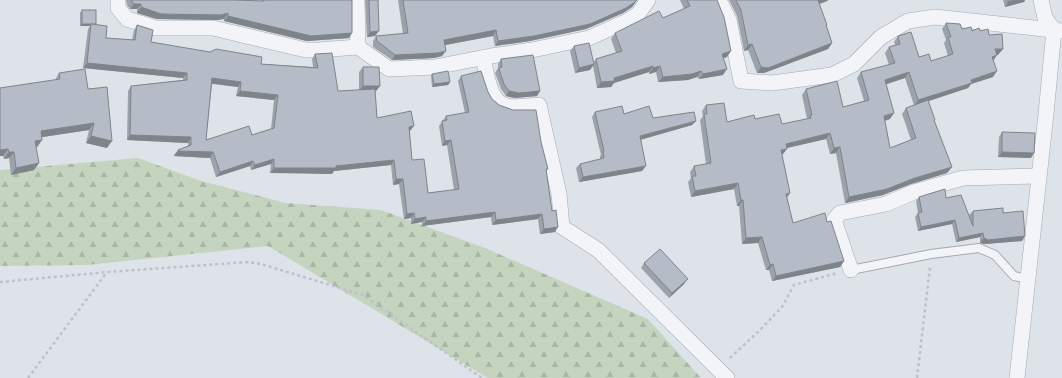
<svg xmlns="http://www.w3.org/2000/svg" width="1062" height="378" font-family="'Sofia Sans Condensed',sans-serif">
  <defs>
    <pattern id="forest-firs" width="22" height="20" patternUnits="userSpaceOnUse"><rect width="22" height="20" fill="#c4d4bf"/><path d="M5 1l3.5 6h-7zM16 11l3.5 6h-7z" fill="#a8b6a5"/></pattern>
  </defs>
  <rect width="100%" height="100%" fill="#dee3e9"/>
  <polygon fill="url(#forest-firs)" points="138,158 201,181 286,203 381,210 485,248 648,319 701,378 488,378 268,246 87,265 0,266 0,170"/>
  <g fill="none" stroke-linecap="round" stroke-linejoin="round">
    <defs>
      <polyline id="lane" points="851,270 931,254 979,248 995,255 1014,276 1027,279"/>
      <g id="street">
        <polyline points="118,0 118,8 127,19 156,28 213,28 306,50 318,50 358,47 389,69 435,67 491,56 532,50 589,38 627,21 638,14 648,0"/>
        <polyline points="357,0 358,47"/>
        <polyline points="719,0 729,20 741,81 772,83 832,75 854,64 881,37 908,21 935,17 1062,31"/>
        <path d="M483,58C487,73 489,103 507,106C517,108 529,106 539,105L559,194L562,227L598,250L727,378"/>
        <polyline points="851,270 834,220 840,213 886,204 914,192 963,178 1038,176"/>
        <polyline points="1017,378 1046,114 1054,30 1045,18 1041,0"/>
      </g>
    </defs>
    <use href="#lane" stroke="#a3aab4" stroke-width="10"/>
    <use href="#street" stroke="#a3aab4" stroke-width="16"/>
    <g stroke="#bdc1c8" stroke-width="2.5" stroke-dasharray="3 3" stroke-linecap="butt">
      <polyline points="0,282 108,272 248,262 261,264 363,295 482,378"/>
      <polyline points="730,358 760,330 782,307 794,285 837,273"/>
      <polyline points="28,378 107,272"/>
      <polyline points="917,378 930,267"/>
    </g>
    <use href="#lane" stroke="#f2f4f7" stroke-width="8"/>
    <use href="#street" stroke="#f2f4f7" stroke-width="15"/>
  </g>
  <g fill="#9ca2ab" fill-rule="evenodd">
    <polygon points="126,0 234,0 261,1 261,0 352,0 349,38 307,41 224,21 224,19 217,20 157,19 137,13 137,9 130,9 127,5"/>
    <polygon points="365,0 378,0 375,36 367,37"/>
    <polygon points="398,0 637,0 632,7 623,13 586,29 530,41 495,46 493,36 445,45 442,56 434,58 392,60 373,47 373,41 376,36 403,34"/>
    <polygon points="680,0 717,0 727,57 724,58 723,75 699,79 697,77 688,80 658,82 656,72 649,74 649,72 614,83 611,87 597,88 593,66 590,70 575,73 570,51 574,46 593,63 596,59 616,53 611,39 615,33 663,18 684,9"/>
    <polygon points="729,0 828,0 827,1 819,4 832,43 828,49 764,73 757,73 748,50 744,51 737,16"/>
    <polygon points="1003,0 1025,0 1024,2 1005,7"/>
    <path d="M82,10L95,24L106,38L132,40L134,30L137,25L151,42L261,64L313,67L312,59L315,54L338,91L359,90V72L363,67L380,86L376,91H375L377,118L410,131H409L412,160L428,193L454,190L447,145L442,146L439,126L446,116L465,113L458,81L461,76L488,92L492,99L499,105L541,142L548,169L546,171L555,232L540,234L538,219L492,225L491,217L422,226V222L411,224V218L404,219L399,184L393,185L391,165L334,171L332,174L306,173H270L271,164L251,170L250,166L216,177L210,158L174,156V155L178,150L188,146V143L127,140L128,91L131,86L183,80V78L83,68L88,29L90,26H80V13ZM212,84L238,87L236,96L274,100L271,129L252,135L206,140Z"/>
    <path d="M946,23L962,29L980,31L989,35L998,55H997L993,60V77L971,84L968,88L928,101L934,121L952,167L947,173L911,184L883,195L845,203L836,153L830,154L826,139L787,148L783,154L782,155L790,193L787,197L793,223L827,222L844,261L840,267L772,281L769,270H766L758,243L742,244L739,206H737L734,189L691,197L688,182L691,178L690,172L694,166L706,164L700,120L703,116L702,111L706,105L727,122L755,119L782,124L807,119L802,95L806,89L843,107L864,101L857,78L861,72L889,65L885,53L889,47L895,45L894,42L898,36L919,57L931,61L948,56L944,43L946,40L942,29ZM905,78L914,105L906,108L902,114L911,140L890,148L885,121L890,119L886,84Z"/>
    <polygon points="501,59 537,96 515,98 506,96 501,89 495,73 498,68 498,64"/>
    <polygon points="59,73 88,89 107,148 86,143 89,130 42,137 42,140 37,147 36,147 39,163 34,170 11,175 9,158 4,159 3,156 0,156 0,88 55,80"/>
    <polygon points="432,74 450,82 448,85 432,87 431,76"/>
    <polygon points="595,112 653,118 696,121 692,125 640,140 642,171 579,182 576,168 580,164 600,159 600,156 601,155 592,117"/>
    <polygon points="1002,132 1031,158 998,157 999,137"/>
    <polygon points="919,197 946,198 970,217 969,215 973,211 1003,213 1025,236 1022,241 985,244 980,243 980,237 956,242 952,224 918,231 915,217 918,213 916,201"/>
    <polygon points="644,263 684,284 669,298 641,268"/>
  </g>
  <g fill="#7f848b">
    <polygon points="637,0 632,7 623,13 586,29 530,41 495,46 498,41"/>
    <polygon points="818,0 828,0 827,1 814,6"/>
    <polygon points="1015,0 1025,0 1024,2 1005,7 1008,2"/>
    <polygon points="134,4 141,4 137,9 130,9"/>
    <polygon points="141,7 228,13 224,19 217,20 157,19 137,13"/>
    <polygon points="228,16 352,33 349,38 307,41 224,21"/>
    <polygon points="82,24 96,24 94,26 91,24 90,26 80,26"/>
    <polygon points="496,30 493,36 440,46 444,40"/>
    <polygon points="379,31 375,36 367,37 370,32"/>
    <polygon points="832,43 828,49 764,73 757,73 761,67"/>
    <polygon points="752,44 748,50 744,51 748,45"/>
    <polygon points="995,49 1003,49 998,55 991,55"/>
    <polygon points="446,51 442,56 434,58 392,60 395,55"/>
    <polygon points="731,51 727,57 718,60 722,54"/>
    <polygon points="997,55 993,61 992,57"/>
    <polygon points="87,63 187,73 183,78 83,68"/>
    <polygon points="594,64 590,70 575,73 579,68"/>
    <polygon points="653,66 649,72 614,83 611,87 597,88 601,82"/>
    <polygon points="660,66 656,72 649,74 653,68"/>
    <polygon points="727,69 723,75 699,79 703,74"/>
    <polygon points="701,71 697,77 688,80 658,82 663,77"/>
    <polygon points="997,71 993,77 971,84 968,88 914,106 918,100 971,80"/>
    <polygon points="909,72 905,78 881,86 885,80"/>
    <polygon points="212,78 241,82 238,87 209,83"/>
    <polygon points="450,82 448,85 432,87 434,84"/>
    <polygon points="363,86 380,86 376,91 359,91"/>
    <polygon points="240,91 278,95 274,100 236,96"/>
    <polygon points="509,91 540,91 537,96 515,98 506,96"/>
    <polygon points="894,113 890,119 880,122 884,116"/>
    <polygon points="696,121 692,125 636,141 640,136"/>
    <polygon points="94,123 89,130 36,138 41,131"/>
    <polygon points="414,126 410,131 405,132 409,127"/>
    <polygon points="830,133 826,139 782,149 786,144"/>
    <polygon points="130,135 191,137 188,143 127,140"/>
    <polygon points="91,136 112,141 107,148 86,143"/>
    <polygon points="42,140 37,147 31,148 35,141"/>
    <polygon points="451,140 447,145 442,146 445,141"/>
    <polygon points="840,147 836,153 830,154 834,148"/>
    <polygon points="8,149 3,156 0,156 0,150"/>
    <polygon points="787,149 783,154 777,156 781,150"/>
    <polygon points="178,151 213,152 210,158 174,156"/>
    <polygon points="9,152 14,152 9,158 4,159"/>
    <polygon points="1002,152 1034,153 1031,158 998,157"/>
    <polygon points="274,159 271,164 251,170 255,165"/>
    <polygon points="394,160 391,165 334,171 332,174 270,173 274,168 336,166"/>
    <polygon points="253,161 250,166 216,177 220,172"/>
    <polygon points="39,163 34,170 11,175 16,168"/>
    <polygon points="646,166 642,171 579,182 583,177"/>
    <polygon points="952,167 947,173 911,184 883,195 845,203 849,197"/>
    <polygon points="396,179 403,179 399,184 393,185"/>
    <polygon points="738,183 734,189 691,197 695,191"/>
    <polygon points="790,193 786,199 786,194"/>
    <polygon points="741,200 743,200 739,206 737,206"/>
    <polygon points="495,212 491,217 422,226 426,221"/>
    <polygon points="414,213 411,218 404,219 407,214"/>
    <polygon points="542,214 538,219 492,225 496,220"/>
    <polygon points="426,217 422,222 411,224 415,219"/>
    <polygon points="955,220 952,224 918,231 921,227"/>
    <polygon points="558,227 555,232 540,234 544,229"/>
    <polygon points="983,233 980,237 956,242 959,238"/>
    <polygon points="1025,236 1022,241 985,244 980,243 984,238"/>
    <polygon points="762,237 758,243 742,244 746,238"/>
    <polygon points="844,261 840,267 772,281 776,276"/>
    <polygon points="773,264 769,270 766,270 770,265"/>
    <polygon points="688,279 684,284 669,298 672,293"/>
  </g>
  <g fill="#b5bcc7" stroke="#7f848b" fill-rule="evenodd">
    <polygon points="131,0 234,0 264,1 264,0 352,0 352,33 311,36 228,16 228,13 221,15 161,14 141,7 141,4 134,4"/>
    <polygon points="369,0 378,0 379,31 370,32"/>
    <polygon points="403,0 637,0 635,2 626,8 590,24 534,36 498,41 496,30 444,40 446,51 438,53 395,55 377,41 376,36 408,33"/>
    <polygon points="687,0 717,0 724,17 731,51 722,54 727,69 703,74 701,71 692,74 663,77 660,66 653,68 653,66 614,78 615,81 601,82 596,59 622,51 615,33 659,11 663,18 690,6"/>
    <polygon points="736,0 818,0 827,25 826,25 832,43 768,68 761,67 752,44 748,45 741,10"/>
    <polygon points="1008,0 1015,0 1008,2"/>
    <rect x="82" y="10" width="14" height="14"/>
    <polygon points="946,23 960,24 962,29 971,27 972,31 979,28 980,31 988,29 989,35 1002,34 1003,49 995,49 997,55 992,57 997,71 971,80 972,83 918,100 909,72 885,80 894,113 884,116 890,148 916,138 906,108 928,100 935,120 934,120 952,167 915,178 887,189 849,197 840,147 834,148 830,133 786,144 787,149 781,150 790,193 786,194 793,223 825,213 827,222 831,221 844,261 776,276 773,264 770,265 762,237 746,238 743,200 741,200 738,183 695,191 692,176 696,176 694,166 711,163 704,114 707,114 706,105 724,103 727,122 754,115 755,119 779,114 782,124 811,118 810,116 812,115 806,89 837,81 843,107 869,100 861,72 895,63 889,47 900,44 898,36 911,32 919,57 929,54 931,61 953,54 948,37 951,37"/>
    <path d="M91,24L107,26L106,38L135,40L137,25L153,30L151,42L210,52L216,49L262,57L261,64L318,68L315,54L332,53L338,91L375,89L377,118L411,111L414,126L409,127L412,160L424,159L428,193L459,189L451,140L445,141L442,121L447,120L446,116L469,112L461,76L481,71L488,92L492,99L499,105L513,110H536L541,142L548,169H546L552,211L556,210L558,227L544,229L542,214L496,220L495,212L426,221V217L415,219L414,213L407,214L403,179H396L394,160L336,166V168H274V159L255,165L253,161L220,172L213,152L178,151V150L191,145V137L130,135L131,86L187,80V73L87,63ZM212,78L241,82L240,91L278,95L274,128L252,135L249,126L206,140Z"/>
    <polygon points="589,43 594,64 579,68 574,46"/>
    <polygon points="533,55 540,91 519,93 509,91 504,84 500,72 499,68 502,67 501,59"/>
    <polygon points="363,67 379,67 380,86 363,86"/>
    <polygon points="85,69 88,89 107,87 112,141 91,136 94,123 41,131 42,140 35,141 39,163 16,168 14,152 9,152 8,149 0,150 0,88 60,79 59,73"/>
    <polygon points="448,71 450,82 434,84 432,74"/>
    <polygon points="622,106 624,114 649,106 653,118 694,112 696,121 640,136 646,166 583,177 580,164 604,158 603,151 604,151 595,112"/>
    <polygon points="1002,132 1035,133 1034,153 1002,152"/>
    <polygon points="945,189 946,198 961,195 973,226 973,211 1003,208 1003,213 1023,211 1025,236 988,240 984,238 983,233 959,238 955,220 921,227 918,213 922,212 919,197"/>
    <polygon points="660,249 688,279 672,293 644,263"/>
  </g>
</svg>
